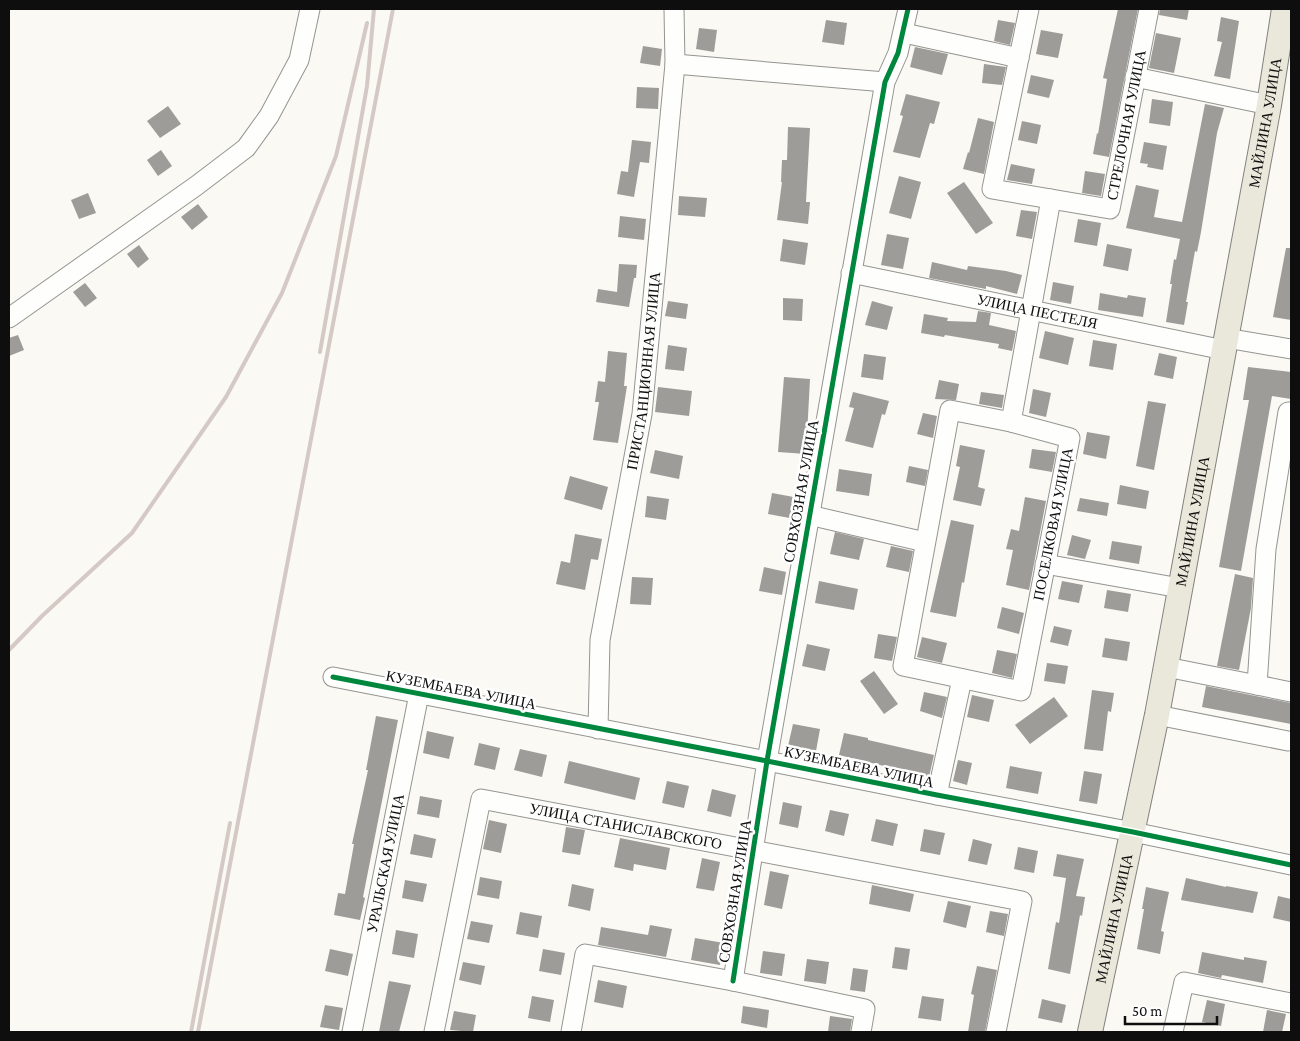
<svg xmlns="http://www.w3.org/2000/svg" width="1300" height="1041" font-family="'Crimson Pro',serif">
  <rect width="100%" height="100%" fill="#faf9f3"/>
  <g fill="#9e9c98">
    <polygon points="1118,9 1138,9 1109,157 1093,154 1097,133 1098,134 1107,79 1103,78"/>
    <polygon points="1160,9 1189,9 1187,20 1159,15"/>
    <polygon points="1221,17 1239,21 1230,79 1214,76 1222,42 1217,41"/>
    <polygon points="826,20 847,23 844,45 822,42"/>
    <polygon points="998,20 1015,23 1010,45 994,41"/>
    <polygon points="699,28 717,30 714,52 696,49"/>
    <polygon points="1041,30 1063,34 1058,58 1036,54"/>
    <polygon points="1156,33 1181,38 1174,73 1149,68"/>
    <polygon points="643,46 662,49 660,66 640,63"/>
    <polygon points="915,47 948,54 942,75 910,67"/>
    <polygon points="984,64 1006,67 1002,85 982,83"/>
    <polygon points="1031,75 1054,80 1049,98 1027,93"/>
    <polygon points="637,87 659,88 658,109 636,108"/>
    <polygon points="906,94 940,102 934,124 930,123 920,158 893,152 903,116 900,115"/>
    <polygon points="1152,99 1173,102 1170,126 1149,123"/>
    <polygon points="1205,104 1224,108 1217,133 1201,232 1197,252 1195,251 1186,302 1188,302 1184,325 1166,322 1172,284 1170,284 1174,259 1176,260 1180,239 1126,228 1136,185 1159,190 1154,217 1182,222"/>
    <polygon points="168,106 181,124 160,138 147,121"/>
    <polygon points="978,118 994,122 984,174 963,169 968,152 969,153"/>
    <polygon points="1022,121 1041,125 1037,144 1018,140"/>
    <polygon points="788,127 810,128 806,202 810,202 808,224 777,220 782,182 781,182 782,160 787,160"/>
    <polygon points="632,140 651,142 649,163 640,162 634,197 617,194 621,171 628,172"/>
    <polygon points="1144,142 1167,146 1163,170 1147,167 1148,164 1140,163"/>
    <polygon points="161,150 172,166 158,176 147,160"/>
    <polygon points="1011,164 1035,169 1032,184 1007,180"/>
    <polygon points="1085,171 1105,174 1101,196 1082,193"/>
    <polygon points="899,176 921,182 911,219 889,213"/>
    <polygon points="964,182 993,223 976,234 947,193"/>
    <polygon points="88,193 96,213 79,219 71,200"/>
    <polygon points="679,196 707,198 705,217 678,215"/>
    <polygon points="198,204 208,217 192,230 181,217"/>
    <polygon points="1021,210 1037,212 1032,239 1016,236"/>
    <polygon points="620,216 646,219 644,240 618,237"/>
    <polygon points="1078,219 1101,223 1097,246 1074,242"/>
    <polygon points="887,234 909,238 903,269 881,265"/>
    <polygon points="783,239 808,243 805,265 780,261"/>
    <polygon points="1107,244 1132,249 1128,271 1103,266"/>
    <polygon points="139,245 149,259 138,268 127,254"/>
    <polygon points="1286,248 1291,248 1291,320 1273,317"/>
    <polygon points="932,262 967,270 968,266 1006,271 1022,275 1017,294 986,286 986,289 929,278"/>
    <polygon points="619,264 637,265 636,278 634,278 629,307 596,302 598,289 617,292"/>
    <polygon points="1053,282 1074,286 1071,304 1050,300"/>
    <polygon points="85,283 97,298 85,307 73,292"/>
    <polygon points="1100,293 1127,298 1128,295 1146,298 1143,317 1098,310"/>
    <polygon points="783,298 803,299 802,321 783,320"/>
    <polygon points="668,301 688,304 686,319 665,316"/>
    <polygon points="872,301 893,307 887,330 865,325"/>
    <polygon points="978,311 991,313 989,325 1016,331 1012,351 998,348 999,344 945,335 944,337 921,333 924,314 948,318 947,321 976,322"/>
    <polygon points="1045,331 1074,338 1068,365 1039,358"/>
    <polygon points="18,335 24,350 9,356 9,338"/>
    <polygon points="1093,340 1117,344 1113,370 1089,366"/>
    <polygon points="668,345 687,348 684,371 665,369"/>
    <polygon points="608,351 627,353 624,386 627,386 618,443 593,440 599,402 595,402 598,381 605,382"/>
    <polygon points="1159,353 1177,357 1173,379 1154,375"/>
    <polygon points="864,354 886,357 883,380 861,377"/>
    <polygon points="1248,367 1291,372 1291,399 1272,396 1241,571 1219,567 1249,400 1243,400"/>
    <polygon points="784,377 810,379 806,454 778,452"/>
    <polygon points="939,380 959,384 956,400 935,399"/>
    <polygon points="658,387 692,391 689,416 655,412"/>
    <polygon points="1033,389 1051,393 1046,417 1029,413"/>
    <polygon points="853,392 889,401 885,415 882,414 873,448 845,441 854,408 849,407"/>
    <polygon points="981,392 1004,395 1002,408 979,404"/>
    <polygon points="1148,401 1166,404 1154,470 1136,466"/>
    <polygon points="923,413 937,416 933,438 917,434"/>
    <polygon points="1087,432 1110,436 1106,459 1083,454"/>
    <polygon points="960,445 985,450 978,487 985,489 981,506 953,500 960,467 956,466"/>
    <polygon points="1032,449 1056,452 1052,472 1029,468"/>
    <polygon points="655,450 683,456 679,479 650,473"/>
    <polygon points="909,466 928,470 925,486 906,482"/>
    <polygon points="839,469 872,474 869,496 836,491"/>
    <polygon points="570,476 608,487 602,510 564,499"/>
    <polygon points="1120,485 1149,491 1146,509 1117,504"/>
    <polygon points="772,493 799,498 795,519 768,514"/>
    <polygon points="647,496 669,499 666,520 645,517"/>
    <polygon points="1025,497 1046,501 1029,590 1006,585 1013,550 1006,549 1011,529 1019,531"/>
    <polygon points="1080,498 1109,503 1107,516 1077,511"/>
    <polygon points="951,520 974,525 964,583 962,582 956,617 930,612"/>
    <polygon points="835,532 864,539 859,560 830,554"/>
    <polygon points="575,534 602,539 598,560 591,559 585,590 556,584 561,561 570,563"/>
    <polygon points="1072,535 1091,540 1085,559 1067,555"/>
    <polygon points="1112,541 1142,546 1139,564 1109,559"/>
    <polygon points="891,546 913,551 909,572 886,567"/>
    <polygon points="764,567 786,572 782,595 759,591"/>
    <polygon points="1235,574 1253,578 1251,608 1239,670 1217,666"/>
    <polygon points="632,577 653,578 651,605 630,604"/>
    <polygon points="819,581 858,589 854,610 815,603"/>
    <polygon points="1062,581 1083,585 1079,603 1058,599"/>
    <polygon points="1107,590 1131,594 1128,612 1104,608"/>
    <polygon points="1002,607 1024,613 1019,634 997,628"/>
    <polygon points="1054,626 1072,630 1068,646 1050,642"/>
    <polygon points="878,634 897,637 892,661 874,658"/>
    <polygon points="922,637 947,643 942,663 917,657"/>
    <polygon points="1105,638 1130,642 1127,661 1102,657"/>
    <polygon points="807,644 830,649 825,671 802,666"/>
    <polygon points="997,650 1017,654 1012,678 992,673"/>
    <polygon points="1047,663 1068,666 1065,684 1044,681"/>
    <polygon points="874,671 898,704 884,714 860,681"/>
    <polygon points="1206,686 1291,703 1291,724 1202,707"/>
    <polygon points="1092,690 1114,693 1111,712 1108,711 1103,751 1084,749"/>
    <polygon points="924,692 947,697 942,718 920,711"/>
    <polygon points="972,695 994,700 989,722 967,717"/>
    <polygon points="1054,697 1068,716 1030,744 1015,725"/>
    <polygon points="376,716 398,720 363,897 365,898 360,920 334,915 338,893 345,894 354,844 352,844 368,770 366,770"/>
    <polygon points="793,724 820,729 816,751 788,746"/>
    <polygon points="427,731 454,737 449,759 423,753"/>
    <polygon points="844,733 868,738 868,740 934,755 929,777 839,755"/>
    <polygon points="479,743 500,748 495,770 474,765"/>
    <polygon points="520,749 547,755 542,777 514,770"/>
    <polygon points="958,760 972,763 967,785 953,781"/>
    <polygon points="569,761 640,778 635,800 564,783"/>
    <polygon points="1010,766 1042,772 1038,794 1006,788"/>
    <polygon points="1084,771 1102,774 1097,804 1079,801"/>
    <polygon points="667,781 689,786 684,808 662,803"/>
    <polygon points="712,789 736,795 731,817 707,811"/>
    <polygon points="420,796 442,800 439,818 417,814"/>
    <polygon points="783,802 802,806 798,828 779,824"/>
    <polygon points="830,810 849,814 844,836 825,831"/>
    <polygon points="876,819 898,824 893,846 871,841"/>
    <polygon points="489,820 507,824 501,853 483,849"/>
    <polygon points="566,827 585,830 580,855 562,852"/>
    <polygon points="924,829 945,833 940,855 920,851"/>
    <polygon points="414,834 436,839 432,858 410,854"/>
    <polygon points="620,838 670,848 666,870 634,864 633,871 614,867"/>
    <polygon points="973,839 992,844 987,865 968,861"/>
    <polygon points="1018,847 1038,851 1034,873 1014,869"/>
    <polygon points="1057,854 1084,859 1076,896 1085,897 1082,916 1080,915 1070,974 1048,969 1056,922 1059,923 1066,878 1053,876"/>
    <polygon points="702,858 720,862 714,891 696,888"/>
    <polygon points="770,871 789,875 782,909 764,905"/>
    <polygon points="480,877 502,881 499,899 477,895"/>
    <polygon points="1186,878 1226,887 1226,886 1258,892 1253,913 1181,900"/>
    <polygon points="405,880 427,884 423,902 402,898"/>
    <polygon points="572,884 594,889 590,911 568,906"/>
    <polygon points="872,885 914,894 910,912 869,904"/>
    <polygon points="1146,887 1169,892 1161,931 1164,932 1160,954 1137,949 1144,909 1142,909"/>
    <polygon points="1278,896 1291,899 1291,922 1273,918"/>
    <polygon points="948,901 971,906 966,928 943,922"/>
    <polygon points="990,911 1008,914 1004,936 986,932"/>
    <polygon points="520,912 542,916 538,938 516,934"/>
    <polygon points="471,921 493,925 489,943 467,939"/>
    <polygon points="650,925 672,929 666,957 598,945 601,927 648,935"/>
    <polygon points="396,930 418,934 414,958 392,954"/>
    <polygon points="695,938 724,943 720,965 691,960"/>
    <polygon points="895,947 910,949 907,970 892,968"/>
    <polygon points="330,949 353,954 348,976 325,971"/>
    <polygon points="543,949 565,953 561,975 539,971"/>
    <polygon points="763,951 785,954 782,976 760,973"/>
    <polygon points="1202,952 1244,960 1244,957 1267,961 1263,983 1222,975 1221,978 1198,973"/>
    <polygon points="807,959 829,962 826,984 804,981"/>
    <polygon points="463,962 485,966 481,985 459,980"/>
    <polygon points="977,966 997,970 985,1032 968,1032 974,995 971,994"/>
    <polygon points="853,968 868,970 865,992 850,990"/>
    <polygon points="598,980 627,986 623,1008 594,1002"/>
    <polygon points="389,981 411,985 399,1032 379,1032"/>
    <polygon points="532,996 554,1000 550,1022 528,1018"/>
    <polygon points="922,996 944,999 941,1021 918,1018"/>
    <polygon points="1042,999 1066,1005 1062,1023 1038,1018"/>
    <polygon points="1207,1000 1225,1004 1221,1026 1202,1022"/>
    <polygon points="325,1005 343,1008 339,1030 320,1027"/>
    <polygon points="743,1006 769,1010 767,1028 741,1023"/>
    <polygon points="1267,1010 1286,1014 1282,1032 1263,1032"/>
    <polygon points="454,1011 476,1015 473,1032 450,1030"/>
    <polygon points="830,1016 852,1019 850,1032 828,1032"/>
  </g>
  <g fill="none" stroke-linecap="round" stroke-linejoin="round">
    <defs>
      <g id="minor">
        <path id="s1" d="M1029,9L992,189L1110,209L1149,9"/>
        <polyline points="904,33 1019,58"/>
        <polyline points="675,64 885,82"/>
        <polyline points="1135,77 1269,105"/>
        <path id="s2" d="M851,273L1224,350"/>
        <polyline points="9,318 196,186 246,148 269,116 299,60 310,9"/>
        <polyline points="1226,338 1291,349"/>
        <polygon points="950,410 1011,422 1070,438 1021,691 903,666"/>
        <polyline points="1011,422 1051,199"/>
        <polyline points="809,515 925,542"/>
        <polyline points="1045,564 1180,588"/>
        <polyline points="1166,667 1257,685 1266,549 1288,412 1291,412"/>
        <polyline points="333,677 767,761 937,795 1133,832 1291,865"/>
        <polyline points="1257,685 1291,692"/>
        <polyline points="1157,715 1288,741"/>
        <path id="s3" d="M598,729L600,640L642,414L675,64L674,9"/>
        <polyline points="937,795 962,679"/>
        <polyline points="733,981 767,761 885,82 898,53 908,9"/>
        <path id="s4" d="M352,1032L419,694"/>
        <path id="s5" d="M434,1032L481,799L1022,901L996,1032"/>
        <polyline points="571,1032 585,954 733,981 865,1009 861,1032"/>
        <polyline points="1173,1032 1184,982 1291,1003"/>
      </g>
      <g id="major">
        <path id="s6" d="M1090,1032L1157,715L1269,105L1284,9"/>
      </g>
    </defs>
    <use href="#minor" stroke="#949491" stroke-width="21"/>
    <use href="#major" stroke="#82817e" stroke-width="26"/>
    <use href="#minor" stroke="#fefefd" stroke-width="19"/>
    <use href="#major" stroke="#eae8db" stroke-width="24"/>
    <g stroke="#d5c9c6" stroke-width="4">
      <polyline points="320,352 367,86 374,9"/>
      <polyline points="9,650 42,616 132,533 226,397 282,293 336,156 367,23"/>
      <polyline points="191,1032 230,823"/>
      <polyline points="198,1032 393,9"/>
    </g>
    <defs>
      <g id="cycleway">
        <polyline points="333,677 767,761 937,795 1133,832 1291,865"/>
        <polyline points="733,981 767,761 885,82 898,53 908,9"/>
      </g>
    </defs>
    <use href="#cycleway" stroke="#fff" stroke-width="8"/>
    <use href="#cycleway" stroke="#00873e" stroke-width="5"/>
  </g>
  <g text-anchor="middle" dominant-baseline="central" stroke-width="5" stroke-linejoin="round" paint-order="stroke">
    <g font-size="15" fill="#0e0e0e" stroke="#fff">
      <text stroke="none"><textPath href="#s6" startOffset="926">МАЙЛИНА УЛИЦА</textPath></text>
      <text stroke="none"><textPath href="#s1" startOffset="389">СТРЕЛОЧНАЯ УЛИЦА</textPath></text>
      <text stroke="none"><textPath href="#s2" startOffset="190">УЛИЦА ПЕСТЕЛЯ</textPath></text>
      <text stroke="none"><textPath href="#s3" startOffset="362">ПРИСТАНЦИОННАЯ УЛИЦА</textPath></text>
      <text transform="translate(801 491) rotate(-80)">СОВХОЗНАЯ УЛИЦА</text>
      <text stroke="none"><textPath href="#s6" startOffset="521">МАЙЛИНА УЛИЦА</textPath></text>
      <text transform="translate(1053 524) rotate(-79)">ПОСЕЛКОВАЯ УЛИЦА</text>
      <text transform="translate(461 690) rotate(11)">КУЗЕМБАЕВА УЛИЦА</text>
      <text transform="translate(859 767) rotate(12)">КУЗЕМБАЕВА УЛИЦА</text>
      <text stroke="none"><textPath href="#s5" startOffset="385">УЛИЦА СТАНИСЛАВСКОГО</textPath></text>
      <text stroke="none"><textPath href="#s4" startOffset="172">УРАЛЬСКАЯ УЛИЦА</textPath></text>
      <text transform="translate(735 891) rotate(-81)">СОВХОЗНАЯ УЛИЦА</text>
      <text stroke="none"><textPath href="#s6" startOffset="116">МАЙЛИНА УЛИЦА</textPath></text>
    </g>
  </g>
  <rect width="1300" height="1041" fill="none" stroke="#0e0e0e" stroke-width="20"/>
  <path d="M1125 1016v8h92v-8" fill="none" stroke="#0e0e0e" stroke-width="2.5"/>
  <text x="1132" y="1016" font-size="15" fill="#0e0e0e" stroke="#ffffff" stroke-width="4" paint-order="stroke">50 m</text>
</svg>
